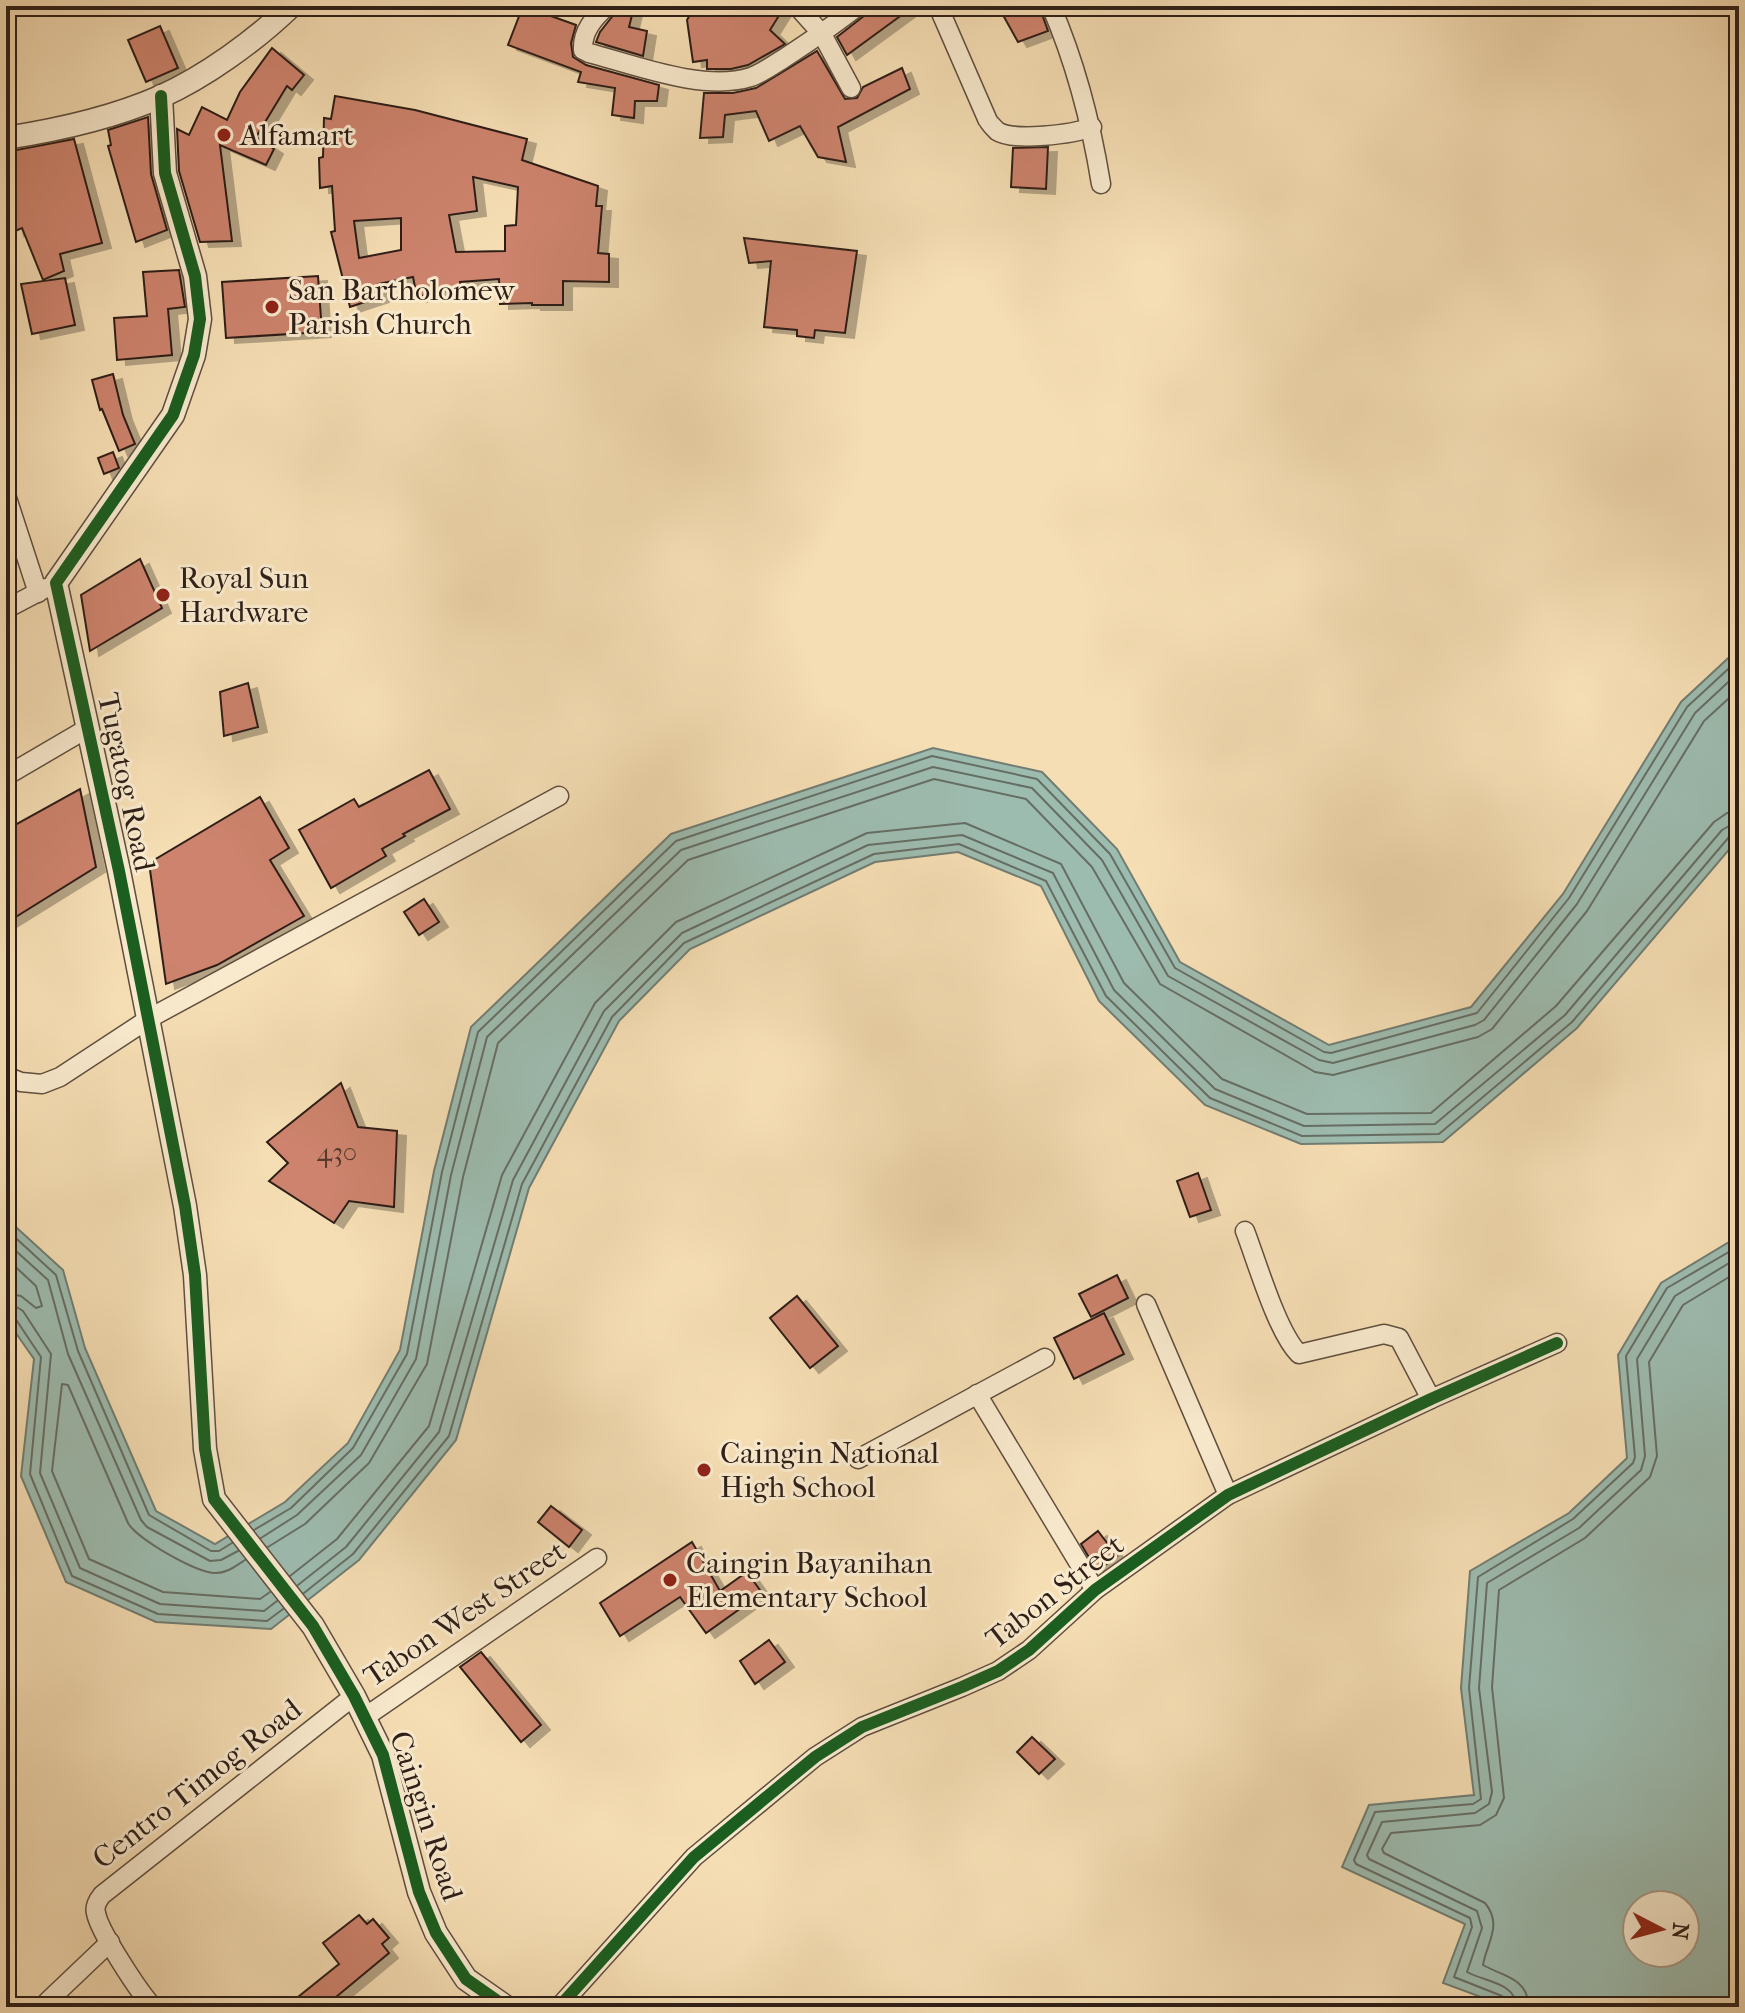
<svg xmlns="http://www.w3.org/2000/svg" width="1745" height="2013" font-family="'IM FELL French Canon',serif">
  <defs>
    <filter id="shadow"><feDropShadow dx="9" dy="5" stdDeviation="0" flood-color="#0004"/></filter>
  </defs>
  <rect width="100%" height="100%" fill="#f6deb4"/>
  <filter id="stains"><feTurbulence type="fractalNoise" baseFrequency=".0025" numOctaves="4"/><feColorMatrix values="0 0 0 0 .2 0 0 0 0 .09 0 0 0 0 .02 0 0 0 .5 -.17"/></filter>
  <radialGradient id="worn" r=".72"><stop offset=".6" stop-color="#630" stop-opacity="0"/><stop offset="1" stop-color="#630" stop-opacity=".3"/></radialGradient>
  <g fill="#9dbcb0" stroke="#717d73" stroke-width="2" fill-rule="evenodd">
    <polygon points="1739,648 1739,838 1577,1028 1443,1142 1301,1144 1205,1105 1099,1001 1041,886 958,852 875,862 690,949 619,1021 529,1188 456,1440 359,1560 271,1629 156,1622 66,1582 21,1476 34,1359 6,1319 6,1218 63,1270 85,1348 156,1511 215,1544 285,1502 348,1443 400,1350 434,1171 471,1027 671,834 933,748 1042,772 1117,849 1180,962 1329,1045 1471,1007 1563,894 1681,702"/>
    <path d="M1739,1236V2007H1508L1443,1983L1465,1924L1342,1867L1369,1805L1474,1795L1461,1688L1470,1571L1569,1513L1627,1458L1618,1355L1661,1283ZM1637,1905H1685V1953H1637Z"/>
  </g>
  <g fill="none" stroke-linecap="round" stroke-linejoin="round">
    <g stroke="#666e64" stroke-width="2">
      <polyline points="6,1229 56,1275 78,1351 149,1515 211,1551 219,1551 232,1543"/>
      <polyline points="6,1242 48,1280 68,1354 141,1520 147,1527 210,1561 221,1560 238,1551"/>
      <polyline points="6,1258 36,1286 42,1306 36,1308 21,1296 6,1293"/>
      <polyline points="6,1305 15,1306 23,1311 51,1354 40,1473 80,1568 160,1604 264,1611 277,1601"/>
      <polyline points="6,1315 15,1318 41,1357 30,1474 72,1576 158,1614 267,1621 283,1609"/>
      <polyline points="254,1530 291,1508 353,1448 407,1354 442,1172 478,1032 676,841 932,756 1037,779 1110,854 1175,968 1324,1052 1331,1053 1477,1013 1569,898 1687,707 1739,659"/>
      <polyline points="261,1538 297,1515 361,1455 416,1359 451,1175 487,1037 681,850 933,767 1032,788 1102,860 1168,976 1319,1060 1333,1063 1475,1025 1484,1020 1577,904 1695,713 1739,672"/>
      <polyline points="268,1547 305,1524 369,1463 427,1364 463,1177 498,1043 688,860 934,779 1026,799 1092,867 1160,984 1315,1072 1333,1075 1478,1037 1492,1029 1587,911 1704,721 1739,689"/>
      <path d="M245,1560C236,1566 227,1573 216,1573C198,1574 137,1539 128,1523L68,1385L62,1384L52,1471L89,1559L163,1592L260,1599L270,1592"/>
      <polyline points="290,1576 337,1539 429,1426 502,1175 595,1003 676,922 867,833 965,823 1061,864 1124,983 1222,1079 1307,1114 1431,1113 1556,1006 1714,822 1727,813 1739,812"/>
      <polyline points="298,1585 346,1547 439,1432 513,1180 604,1011 682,933 868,845 962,835 1053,873 1114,990 1215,1089 1304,1126 1435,1124 1565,1015 1722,830 1731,825 1739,824"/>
      <polyline points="304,1593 353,1554 449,1436 522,1184 612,1017 684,943 874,854 959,844 1046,881 1106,996 1210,1098 1302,1136 1439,1134 1572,1022 1729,837 1739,834"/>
      <polyline points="1507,2007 1502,1996 1454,1977 1472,1927 1470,1918 1356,1864 1354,1860 1375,1812 1473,1804 1481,1799 1469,1688 1478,1577 1573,1519 1633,1463 1635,1457 1626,1356 1667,1288 1739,1246"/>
      <path d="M1517,2007C1515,1982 1485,1982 1467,1972L1482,1928L1477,1911L1369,1859L1367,1855L1382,1822L1475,1813L1489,1804L1492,1792L1479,1688L1487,1583L1579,1528L1641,1470L1645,1456L1637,1359L1675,1296L1739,1257"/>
      <path d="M1529,2007C1527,1977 1504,1977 1483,1965C1487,1942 1503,1925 1485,1903L1384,1853L1382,1849L1391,1833L1480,1825L1496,1815L1504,1798L1492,1687L1499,1590L1585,1538L1650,1477L1657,1456L1649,1362L1683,1305L1739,1271"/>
    </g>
  </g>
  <g fill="#cd836d" stroke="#2e1f18" stroke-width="2" fill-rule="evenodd" filter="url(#shadow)">
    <polygon points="523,6 576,25 571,43 573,57 586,65 659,85 657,101 635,101 634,118 612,115 615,88 578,82 581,72 508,45"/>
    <polygon points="695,6 785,6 770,30 785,44 748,65 731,69 707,69 707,60 693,62 687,20"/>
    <polygon points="870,6 914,6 847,55 837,37 865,15"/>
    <polygon points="998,6 1039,6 1048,31 1018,42"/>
    <polygon points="619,8 633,11 629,27 647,31 643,56 596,42 600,32"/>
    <polygon points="160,26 178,68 146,82 128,40"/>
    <polygon points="272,48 304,75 292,90 287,86 256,137 274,149 266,165 220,145 232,241 200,242 179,171 177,129 189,135 202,107 227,120 240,92"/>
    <polygon points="817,51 845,99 857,98 863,87 902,68 910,89 838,127 846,162 818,157 800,126 769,141 756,111 725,115 723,137 700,138 704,93 733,93 756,88"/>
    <path d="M335,96L415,110L527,139L522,160L598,186L596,206H602L598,253L609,254V282L563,281V305H532V303L500,304L499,279L460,282V287L417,297L413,277L378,284L380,297L350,307L331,232L335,231L332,186L320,188L319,158L323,157L324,118L331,119ZM473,177L518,187L516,225L505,226V251L456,252L449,215L477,211ZM401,218V250L359,258L354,221Z"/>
    <polygon points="148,117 151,174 167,230 136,242 108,146 111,145 108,130"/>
    <polygon points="74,139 102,243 60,254 64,271 43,280 22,228 15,231 6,191 6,152"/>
    <polygon points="1048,147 1046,189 1011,187 1013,148"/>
    <polygon points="744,238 857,251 845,333 815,330 814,338 797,336 797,330 764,327 771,261 749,263"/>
    <polygon points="179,270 185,307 168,309 172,355 117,360 114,318 147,316 143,272"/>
    <polygon points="318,276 322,332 226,338 222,282"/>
    <polygon points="65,278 75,325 32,334 21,284"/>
    <polygon points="113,374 123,415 135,444 119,451 102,409 100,410 92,380"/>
    <polygon points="113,452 119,468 104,474 98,458"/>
    <polygon points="140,559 162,608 90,651 81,595"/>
    <polygon points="248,683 258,727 224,736 220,692"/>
    <polygon points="429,770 450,809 403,834 405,836 382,849 386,856 331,888 299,830 354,799 359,807"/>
    <polygon points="80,789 96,867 6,923 6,854 16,849 13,826"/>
    <polygon points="260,797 289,848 270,860 304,916 217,965 166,984 149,863"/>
    <polygon points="424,899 439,922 419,935 404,912"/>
    <polygon points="341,1083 358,1127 397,1131 394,1207 349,1201 334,1223 269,1181 288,1163 267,1142"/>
    <polygon points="1198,1173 1211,1210 1190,1217 1177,1181"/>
    <polygon points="1117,1275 1128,1298 1091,1317 1079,1294"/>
    <polygon points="797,1296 838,1346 810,1368 770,1318"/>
    <polygon points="1104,1313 1124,1354 1074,1379 1054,1338"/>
    <polygon points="551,1506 582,1530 569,1547 538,1522"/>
    <polygon points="1098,1531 1117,1556 1097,1571 1081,1544"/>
    <polygon points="692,1542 720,1591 747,1572 762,1593 706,1633 680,1597 620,1636 600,1603"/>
    <polygon points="769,1640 785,1662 755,1684 740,1661"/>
    <polygon points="481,1652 541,1725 521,1742 460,1667"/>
    <polygon points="1032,1737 1055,1759 1039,1774 1017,1752"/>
    <polygon points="359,1915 367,1924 373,1919 389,1938 382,1944 389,1953 324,2007 305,2007 298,1997 339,1964 323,1943"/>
  </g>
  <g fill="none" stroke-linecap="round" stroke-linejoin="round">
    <defs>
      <g id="minor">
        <path d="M607,6C594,18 582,31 583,50L589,53C635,65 704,92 751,77C762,73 773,65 783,59C809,42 834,25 858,6"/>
        <polyline points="797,6 822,34 851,88"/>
        <path d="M938,6L988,121C988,122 996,130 997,131C1013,142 1074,134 1092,127"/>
        <path d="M1051,6C1076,64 1091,122 1101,184"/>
        <polyline points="6,495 38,593"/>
        <polyline points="6,609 46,588"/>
        <polyline points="6,776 88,728"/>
        <polyline points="6,1076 21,1082 42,1084 60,1077 150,1018 559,796"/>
        <path d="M1245,1231C1257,1262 1277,1332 1299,1354L1384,1334L1399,1338L1431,1399"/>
        <polyline points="1146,1304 1228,1495"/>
        <polyline points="977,1394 1095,1590"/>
        <polyline points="858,1459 1045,1358"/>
        <polyline points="365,1717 597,1558"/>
        <polyline points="46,2007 47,2002 110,1942"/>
        <path d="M153,2007C139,1992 99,1931 96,1913C94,1906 98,1900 102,1895L354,1696"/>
        <polyline points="559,2007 694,1857 815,1757 862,1727 962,1687 998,1671 1029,1650 1095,1590 1228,1495 1431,1399 1557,1343"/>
      </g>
      <g id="tertiary">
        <polyline points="161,96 165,173 195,276 200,319 194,355 173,415 56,583 119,871 185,1206 195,1275 205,1449 214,1499 313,1626 354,1696 383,1755 419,1892 436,1933 466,1979 506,2007"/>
        <path d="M6,138C58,130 112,118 160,97C205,77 256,40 291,6"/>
      </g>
    </defs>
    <use href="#minor" stroke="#604f3f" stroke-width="21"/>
    <use href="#tertiary" stroke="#604f3f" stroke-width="25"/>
    <use href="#minor" stroke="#f9eace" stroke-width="18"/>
    <use href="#tertiary" stroke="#f9eace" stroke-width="22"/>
    <defs>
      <g id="cycleway">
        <polyline points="161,96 165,173 195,276 200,319 194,355 173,415 56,583 119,871 185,1206 195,1275 205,1449 214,1499 313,1626 354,1696 383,1755 419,1892 436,1933 466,1979 506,2007"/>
        <polyline points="559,2007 694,1857 815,1757 862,1727 962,1687 998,1671 1029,1650 1095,1590 1228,1495 1431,1399 1557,1343"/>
      </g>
    </defs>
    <use href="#cycleway" stroke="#f9eace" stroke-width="17"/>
    <use href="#cycleway" stroke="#1b5e20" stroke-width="12"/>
  </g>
  <g fill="#8f2418" stroke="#f9eace" stroke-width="3">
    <circle cx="224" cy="135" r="8"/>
    <circle cx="272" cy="307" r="8"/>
    <circle cx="163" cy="595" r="8"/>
    <circle cx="704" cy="1470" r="8"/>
    <circle cx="670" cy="1580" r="8"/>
  </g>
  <g text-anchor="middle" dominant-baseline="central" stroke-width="6" stroke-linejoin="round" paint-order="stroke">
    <g font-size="26" fill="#56382d">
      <text x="337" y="1152">430</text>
    </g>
    <g font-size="30" fill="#2e1f18" stroke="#f9eace" text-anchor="start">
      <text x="240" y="135">Alfamart</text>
      <text x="288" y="290">San Bartholomew<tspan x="288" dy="34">Parish Church</tspan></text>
      <text x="179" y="578">Royal Sun<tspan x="179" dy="34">Hardware</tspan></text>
      <text x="720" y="1453">Caingin National<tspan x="720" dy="34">High School</tspan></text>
      <text x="686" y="1563">Caingin Bayanihan<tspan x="686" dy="34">Elementary School</tspan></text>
    </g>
    <g font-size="30" fill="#2e1f18" stroke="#f9eace">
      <text transform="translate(126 782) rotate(78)">Tugatog Road</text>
      <text transform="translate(1055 1592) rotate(-38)">Tabon Street</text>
      <text transform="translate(465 1614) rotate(-34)">Tabon West Street</text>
      <text transform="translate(197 1784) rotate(-38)">Centro Timog Road</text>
      <text transform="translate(426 1816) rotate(72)">Caingin Road</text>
    </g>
  </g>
  <rect width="1745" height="2013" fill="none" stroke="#f6deb4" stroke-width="32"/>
  <rect x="8" y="8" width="1729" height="1997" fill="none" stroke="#2e1f18" stroke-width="4"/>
  <rect x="16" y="16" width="1713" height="1981" fill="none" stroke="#2e1f18" stroke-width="2"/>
  <g transform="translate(1661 1929) rotate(96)"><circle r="38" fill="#f9eace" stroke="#a89985" stroke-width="2"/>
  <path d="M0-6L14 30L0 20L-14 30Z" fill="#8f2418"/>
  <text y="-12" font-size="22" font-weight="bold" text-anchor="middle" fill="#2e1f18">N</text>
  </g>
  <rect width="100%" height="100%" filter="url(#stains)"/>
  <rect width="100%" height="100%" fill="url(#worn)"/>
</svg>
